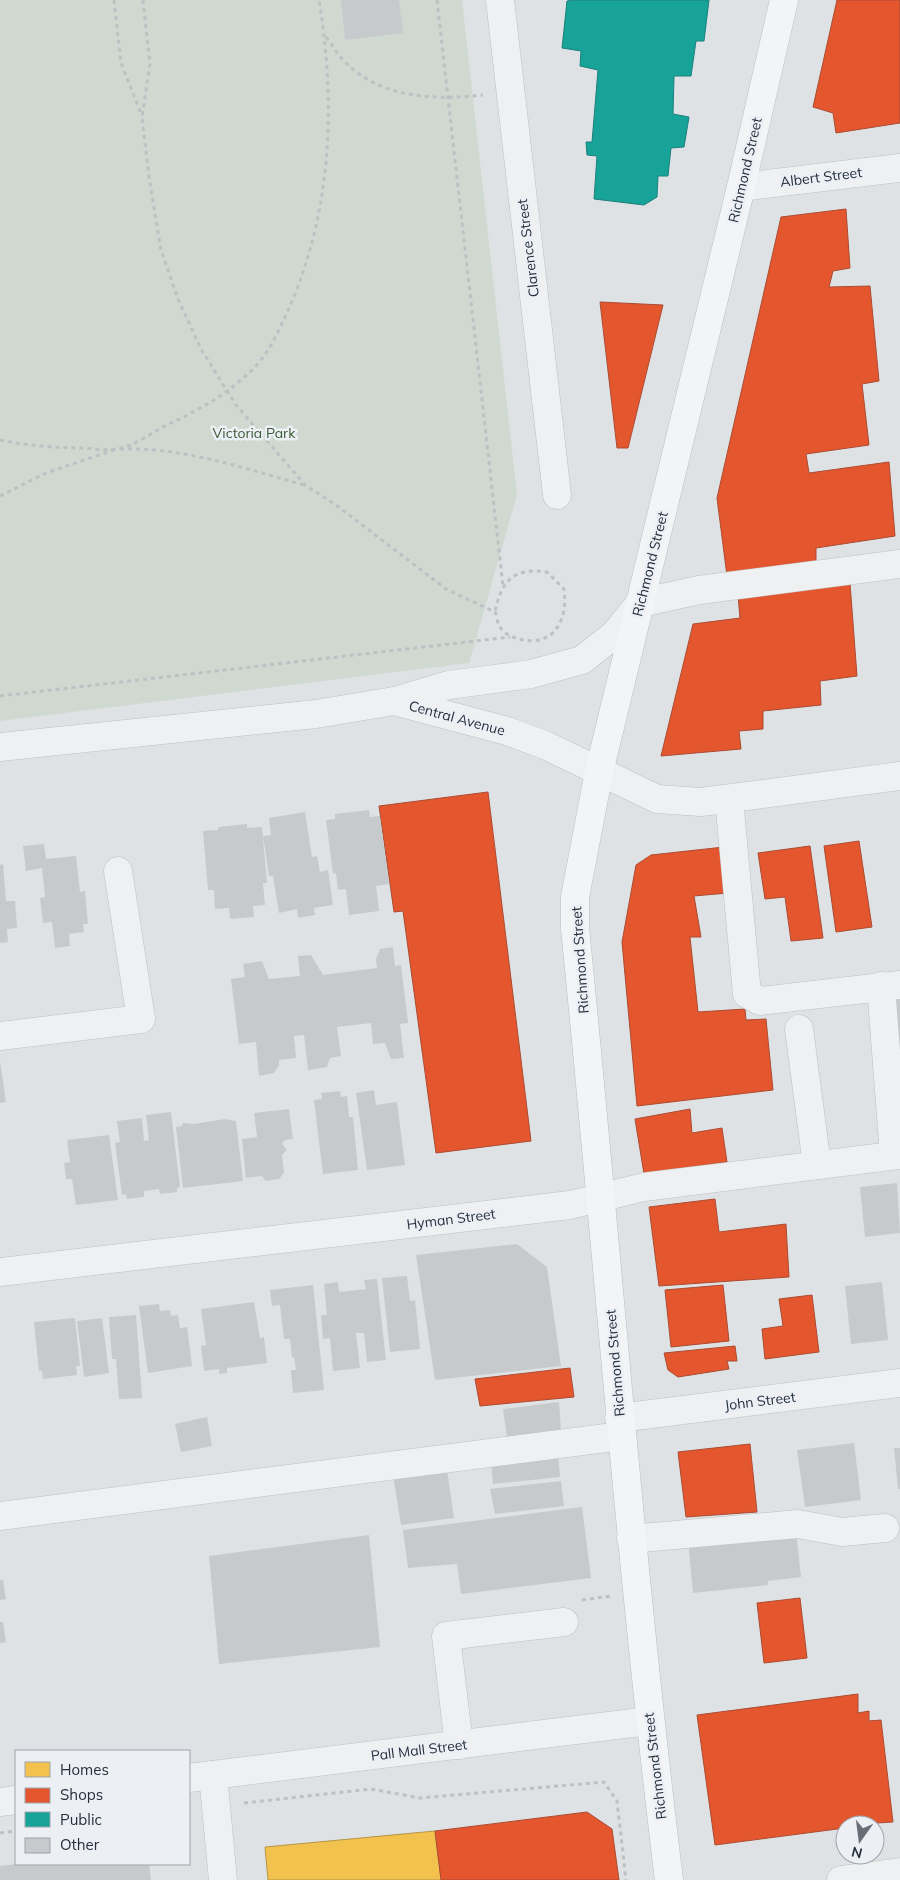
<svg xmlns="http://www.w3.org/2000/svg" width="900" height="1880" font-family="Mulish,sans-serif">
  <rect width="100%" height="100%" fill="#dfe2e5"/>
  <polygon fill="#d0d9d0" points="0,0 462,0 517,495 469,663 0,721"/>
  <polygon fill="#f2c14e" stroke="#b59549" points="435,1831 441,1880 268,1880 265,1847"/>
  <g fill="#e4572e" stroke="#ab4b32">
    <polygon points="837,0 900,0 900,123 836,133 833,113 813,107"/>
    <polygon points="846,209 850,268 833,271 829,287 870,286 879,381 862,384 869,445 806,454 809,473 889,462 895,536 816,548 816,565 727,576 717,498 781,217"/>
    <polygon points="600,302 663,305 628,448 617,448"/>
    <polygon points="850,583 857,676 820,681 821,705 763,711 763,729 739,731 741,749 661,756 693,624 740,618 738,595"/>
    <polygon points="488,792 531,1141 436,1153 403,911 394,912 379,806"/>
    <polygon points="859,841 872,927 836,932 824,846"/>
    <polygon points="810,846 823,938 791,941 785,897 765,899 758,853"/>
    <polygon points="724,847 728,893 694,896 701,937 690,937 698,1012 745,1009 746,1020 766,1019 773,1090 637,1106 622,942 636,865 651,855"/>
    <polygon points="690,1109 692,1133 722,1128 727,1162 644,1174 635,1119"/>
    <polygon points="715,1199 719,1232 786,1224 789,1277 659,1286 649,1207"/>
    <polygon points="723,1285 729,1341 671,1347 665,1290"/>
    <polygon points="812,1295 819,1352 765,1359 762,1329 783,1326 779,1299"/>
    <polygon points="735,1346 737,1361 727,1361 729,1369 678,1377 668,1370 664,1353"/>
    <polygon points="570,1368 574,1397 480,1406 475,1379"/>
    <polygon points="750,1444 757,1512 686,1517 678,1452"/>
    <polygon points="800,1598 807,1658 764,1663 757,1603"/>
    <polygon points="858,1694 858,1713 869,1711 869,1721 881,1720 893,1822 845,1825 845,1828 715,1845 697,1715"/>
    <polygon points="587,1812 612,1829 619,1880 441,1880 435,1831"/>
  </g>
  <polygon fill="#17a398" stroke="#1c807d" points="574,0 709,0 704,41 696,41 691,76 674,76 673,114 689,117 684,147 671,148 668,176 658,176 657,197 644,205 594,199 597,156 587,155 586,142 592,142 598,70 580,66 581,51 562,48 567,1"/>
  <g fill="#c7cacd">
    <polygon points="341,0 399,0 403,33 345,40"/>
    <polygon points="369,810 370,817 380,816 389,884 376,886 379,911 349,915 346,889 338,890 336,873 333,874 326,820 335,819 335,814"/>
    <polygon points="305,812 312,857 317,856 320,872 328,870 333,905 314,908 315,915 298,918 297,909 279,913 273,876 269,876 263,836 271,835 269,818"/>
    <polygon points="247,824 247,828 262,827 267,883 263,883 265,905 253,906 254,917 230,919 229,908 215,909 214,890 208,890 203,831 218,830 218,827"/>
    <polygon points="44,844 46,859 76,856 80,892 85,891 88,924 83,924 84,932 69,934 70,946 55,948 52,922 43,923 40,898 45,897 42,868 26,871 23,846"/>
    <polygon points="3,864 6,901 15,901 17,928 7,929 8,942 0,943 0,865"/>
    <polygon points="393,947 395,966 401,965 408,1023 400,1024 404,1058 391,1059 385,1043 373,1044 371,1023 337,1027 341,1056 330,1058 327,1067 308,1070 304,1035 294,1036 296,1058 279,1060 279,1065 274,1073 259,1076 256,1042 239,1044 231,979 245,977 243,964 262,961 269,979 300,976 298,956 311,955 323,975 377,968 376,959 380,949"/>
    <polygon points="892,994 900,994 900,1040 898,1041"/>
    <polygon points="0,1061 6,1102 0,1103"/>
    <polygon points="374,1090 376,1105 397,1102 405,1165 367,1170 356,1093"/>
    <polygon points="340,1091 341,1097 347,1096 349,1117 353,1117 358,1170 323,1174 314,1100 322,1099 321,1093"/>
    <polygon points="289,1109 293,1139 285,1140 282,1144 287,1150 282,1155 284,1173 279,1179 266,1181 262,1176 246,1178 242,1139 257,1137 254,1113"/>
    <polygon points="171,1112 180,1187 177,1188 177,1192 160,1194 159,1189 144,1191 144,1197 127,1199 126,1194 122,1195 115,1143 120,1142 117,1121 142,1118 144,1141 149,1140 146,1115"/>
    <polygon points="225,1119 236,1121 243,1181 183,1188 176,1127 182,1126 183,1123 194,1124"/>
    <polygon points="109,1135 118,1200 76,1205 72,1179 66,1179 64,1163 70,1162 67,1140"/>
    <polygon points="897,1183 900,1233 865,1237 860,1187"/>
    <polygon points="517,1244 547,1267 561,1366 435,1380 416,1255"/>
    <polygon points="407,1276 410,1301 415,1300 420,1349 390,1352 382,1278"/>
    <polygon points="377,1279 386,1360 367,1362 364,1333 356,1333 360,1368 333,1371 330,1338 323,1339 321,1315 327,1315 324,1284 338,1282 339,1292 366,1289 364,1280"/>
    <polygon points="882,1282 888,1340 851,1344 845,1286"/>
    <polygon points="313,1285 324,1390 293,1393 291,1370 296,1370 294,1357 292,1358 290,1339 284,1339 280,1305 272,1306 270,1290"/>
    <polygon points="254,1302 260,1338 264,1337 267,1363 227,1368 227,1373 219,1374 219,1369 204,1371 201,1346 206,1345 201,1309"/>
    <polygon points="159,1304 160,1311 170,1310 171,1316 178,1315 180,1328 187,1327 192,1366 148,1373 139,1306"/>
    <polygon points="136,1315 142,1398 119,1399 116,1359 112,1359 109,1317"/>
    <polygon points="75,1318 80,1366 76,1366 77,1375 43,1379 42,1371 39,1371 34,1322"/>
    <polygon points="102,1318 109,1373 84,1377 77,1321"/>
    <polygon points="559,1402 561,1431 507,1437 503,1409"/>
    <polygon points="207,1417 212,1446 181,1452 175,1424"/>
    <polygon points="854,1443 861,1500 805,1507 797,1450"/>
    <polygon points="894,1448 900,1448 900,1489 898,1489"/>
    <polygon points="558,1454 560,1477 493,1484 491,1461"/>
    <polygon points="447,1470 454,1518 401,1525 393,1475"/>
    <polygon points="561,1481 564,1506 495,1514 490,1489"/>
    <polygon points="582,1507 591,1578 461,1594 457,1564 408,1568 403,1530"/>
    <polygon points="796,1531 801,1577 768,1581 768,1585 693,1593 688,1540"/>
    <polygon points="369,1535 380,1647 219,1664 209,1556"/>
    <polygon points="0,1580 3,1580 6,1599 0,1600"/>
    <polygon points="0,1622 3,1622 6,1642 0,1643"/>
    <polygon points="17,1864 149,1864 151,1880 0,1880 0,1866"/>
  </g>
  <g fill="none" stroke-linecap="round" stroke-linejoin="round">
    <defs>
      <g id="minor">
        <polyline points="500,0 557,495"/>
        <polyline points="741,187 900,168"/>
        <polyline points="395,701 449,685 531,674 582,660 615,634 640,603 699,590 900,564"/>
        <polyline points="0,747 316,714 394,701 507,731 545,745 657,799 701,802 900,776"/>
        <polyline points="729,799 747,994 760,1001 900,985"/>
        <polyline points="881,986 894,1155"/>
        <polyline points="799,1029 817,1165"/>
        <polyline points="0,1036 141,1019 118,871"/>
        <polyline points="0,1272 570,1205 644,1187 900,1155"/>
        <polyline points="619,1418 900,1383"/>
        <polyline points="0,1516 621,1436"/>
        <polyline points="631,1539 798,1524 842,1532 885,1528"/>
        <polyline points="459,1745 446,1636 564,1622"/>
        <polyline points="213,1775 223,1880"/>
        <polyline points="189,1778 649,1721"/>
        <polyline points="0,1802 16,1800"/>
        <polyline points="841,1880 900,1872"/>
      </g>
      <path id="major" d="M669,1880C630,1563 607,1246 575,928V897L599,772L741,187L784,0"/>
    </defs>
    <use href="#minor" stroke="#bdc0c3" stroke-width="29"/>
    <use href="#major" stroke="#bbbec2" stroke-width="29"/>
    <g stroke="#bec0c4" stroke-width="3" stroke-dasharray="4 4" stroke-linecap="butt">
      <polyline points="114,0 121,63 142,116"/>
      <path d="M143,0L150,64L142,117L149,177L161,250L178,299L201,349L236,405L305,485L336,505L446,589L495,612C497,616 497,623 500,627C504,634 512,637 519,639C555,648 568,619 564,589L547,572C514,567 501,581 495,612"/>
      <polyline points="437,0 503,586"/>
      <path d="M326,37C333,46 339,57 347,64C384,99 436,100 483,95"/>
      <path d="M0,440C29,446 57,448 86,448C96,449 107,451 117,449C135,446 154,431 171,423C201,409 229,393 253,369C270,352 279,330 289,308C332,211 336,104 319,0"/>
      <path d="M120,449C183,447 243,468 304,485"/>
      <polyline points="0,496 46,473 114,450"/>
      <polyline points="0,696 510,637"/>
      <polyline points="582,1600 611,1596"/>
      <polyline points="244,1803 371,1789 420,1798 604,1782 617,1801 626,1880"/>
      <polyline points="0,1833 16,1831"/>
    </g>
    <use href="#minor" stroke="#eef0f1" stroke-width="28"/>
    <use href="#major" stroke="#f3f4f5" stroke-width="28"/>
  </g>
  <g text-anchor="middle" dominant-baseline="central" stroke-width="5" stroke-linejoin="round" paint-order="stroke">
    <g font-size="14" fill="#262f3d" stroke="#ecf0f5">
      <text transform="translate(745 170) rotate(-77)">Richmond Street</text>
      <text transform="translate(821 177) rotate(-7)">Albert Street</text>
      <text transform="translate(528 248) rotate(-97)">Clarence Street</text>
      <text transform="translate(650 564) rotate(-76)">Richmond Street</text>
      <text transform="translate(457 718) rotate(15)">Central Avenue</text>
      <text transform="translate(580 960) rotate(-94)">Richmond Street</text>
      <text transform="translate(451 1219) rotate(-7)">Hyman Street</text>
      <text transform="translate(615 1363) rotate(-95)">Richmond Street</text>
      <text transform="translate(760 1401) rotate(-7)">John Street</text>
      <text transform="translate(419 1750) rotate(-7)">Pall Mall Street</text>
      <text transform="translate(655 1766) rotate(-97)">Richmond Street</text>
    </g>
    <g font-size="14" fill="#3b5934" stroke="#ecf0f5">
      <text x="254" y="433">Victoria Park</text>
    </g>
  </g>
  <rect x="15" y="1750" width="175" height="115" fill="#ecf0f5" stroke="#9da3ab"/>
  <rect x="25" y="1762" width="25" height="15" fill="#f2c14e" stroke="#9da3ab"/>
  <text x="60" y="1775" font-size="15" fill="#262f3d">Homes</text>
  <rect x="25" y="1788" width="25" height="15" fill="#e4572e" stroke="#9da3ab"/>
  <text x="60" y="1800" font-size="15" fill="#262f3d">Shops</text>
  <rect x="25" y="1812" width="25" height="15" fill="#17a398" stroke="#9da3ab"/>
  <text x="60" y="1825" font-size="15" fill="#262f3d">Public</text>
  <rect x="25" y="1838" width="25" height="15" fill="#c7cacd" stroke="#9da3ab"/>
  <text x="60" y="1850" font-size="15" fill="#262f3d">Other</text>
  <g transform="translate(860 1840) rotate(194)"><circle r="24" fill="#ecf0f5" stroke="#9da3ab"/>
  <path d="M0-4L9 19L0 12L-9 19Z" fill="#676e78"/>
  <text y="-8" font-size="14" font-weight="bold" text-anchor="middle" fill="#262f3d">N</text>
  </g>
</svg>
